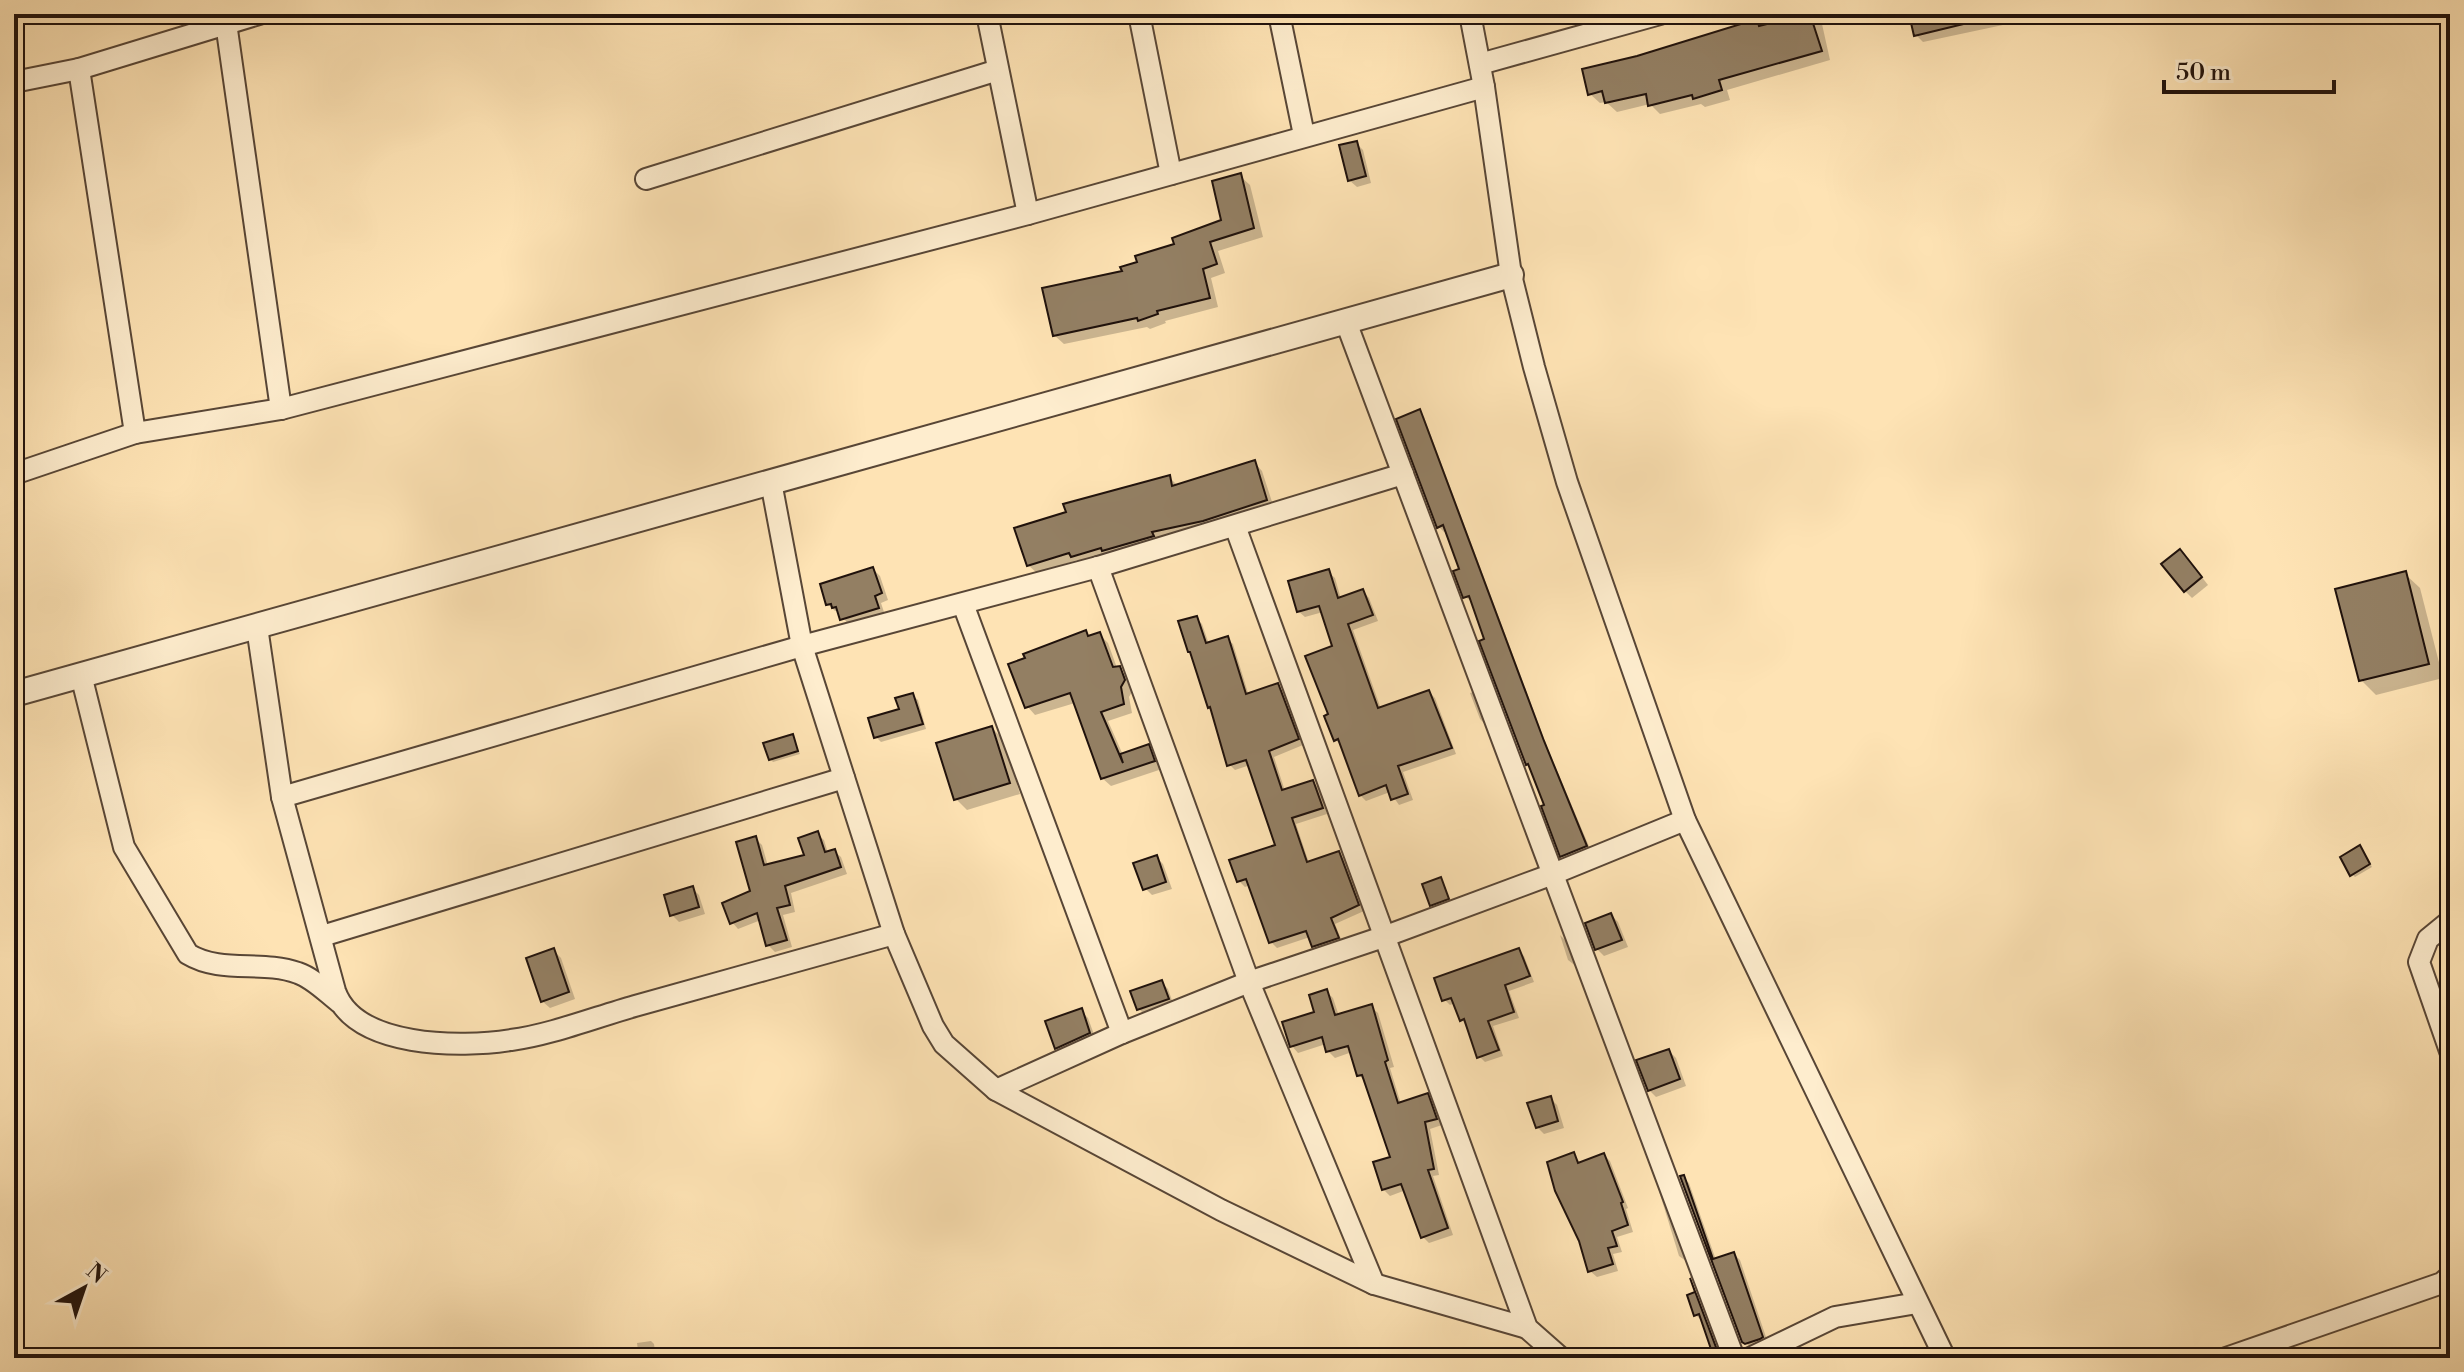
<svg xmlns="http://www.w3.org/2000/svg" width="2464" height="1372" font-family="'Libre Bodoni',serif">
  <rect width="100%" height="100%" fill="#fee3b4"/>
  <filter id="stains"><feTurbulence type="fractalNoise" baseFrequency=".0025" numOctaves="4"/><feColorMatrix values="0 0 0 0 .2 0 0 0 0 .09 0 0 0 0 .02 0 0 0 .5 -.17"/></filter>
  <radialGradient id="worn" r=".72"><stop offset=".6" stop-color="#630" stop-opacity="0"/><stop offset="1" stop-color="#630" stop-opacity=".3"/></radialGradient>
  <g fill="#0003">
    <polygon points="1812,14 1822,24 1830,60 1727,90 1730,100 1705,107 1701,104 1660,114 1650,104 1617,112 1606,102 1600,103 1590,94 1638,58 1756,21 1763,27"/>
    <polygon points="1911,14 2015,14 2017,22 1923,42 1916,35"/>
    <polygon points="1356,143 1363,150 1371,183 1357,187 1349,180"/>
    <polygon points="1240,176 1250,185 1263,237 1218,251 1225,273 1211,278 1218,307 1165,321 1166,323 1150,329 1147,327 1064,344 1054,335 1124,273 1223,221"/>
    <polygon points="1419,411 1424,417 1548,749 1591,851 1567,861 1562,856 1547,806 1532,768 1528,764 1473,602 1465,597 1461,570 1447,531 1444,532 1439,527"/>
    <polygon points="1254,462 1262,471 1274,508 1081,565 1077,560 1037,573 1028,565 1068,514 1170,478 1178,486"/>
    <polygon points="2187,558 2208,585 2192,598 2185,591"/>
    <polygon points="873,569 880,576 888,600 881,603 885,615 849,625 838,611 835,611 828,604"/>
    <polygon points="1328,572 1335,578 1341,599 1363,591 1369,598 1378,621 1353,630 1381,709 1429,692 1435,698 1456,754 1403,772 1413,800 1399,805 1390,792 1366,801 1360,795 1342,746 1336,740 1331,715 1335,647 1323,612 1305,617 1298,611"/>
    <polygon points="2405,574 2420,588 2443,678 2376,695 2361,680"/>
    <polygon points="1196,618 1202,624 1209,644 1227,639 1233,644 1249,696 1277,685 1283,691 1303,745 1274,757 1285,791 1313,782 1319,788 1327,814 1296,824 1309,863 1339,853 1344,859 1364,911 1335,924 1343,944 1320,952 1310,937 1277,948 1271,942 1250,885 1245,887 1239,881 1277,846 1250,765 1235,770 1229,764 1213,711 1209,707"/>
    <polygon points="1085,633 1090,637 1099,634 1108,643 1117,668 1128,677 1133,690 1129,697 1132,713 1108,721 1123,755 1148,746 1157,755 1162,769 1111,786 1102,778 1075,703 1035,715 1027,706"/>
    <polygon points="1460,658 1485,724 1480,719 1470,693 1473,692"/>
    <polygon points="912,695 918,700 926,729 881,742 876,737"/>
    <polygon points="992,728 1003,739 1020,794 967,810 956,799 939,744"/>
    <polygon points="792,736 800,754 773,762 770,759"/>
    <polygon points="817,834 824,840 828,853 834,851 841,857 847,874 791,893 795,912 783,915 792,947 775,952 768,945 761,920 738,929 732,922 753,893 755,838 762,845 768,866 807,856"/>
    <polygon points="2363,851 2372,867 2355,877 2352,874"/>
    <polygon points="1156,857 1163,864 1172,889 1152,895 1145,888"/>
    <polygon points="1440,880 1451,902 1435,908 1432,905"/>
    <polygon points="692,888 699,895 705,914 679,922 672,915"/>
    <polygon points="1611,915 1618,922 1628,947 1604,956 1597,949"/>
    <polygon points="1560,935 1567,942 1577,967 1568,960"/>
    <polygon points="1518,950 1524,956 1534,982 1509,991 1519,1018 1493,1026 1503,1056 1485,1062 1479,1056 1455,1003 1450,1005 1444,999"/>
    <polygon points="554,951 561,958 575,999 550,1008 542,1001"/>
    <polygon points="1161,982 1168,989 1174,1006 1146,1016 1139,1009"/>
    <polygon points="1327,992 1333,998 1339,1016 1371,1007 1378,1013 1394,1067 1390,1068 1401,1104 1427,1095 1434,1102 1442,1125 1430,1129 1439,1175 1433,1176 1453,1235 1429,1243 1422,1236 1406,1190 1390,1196 1383,1189 1393,1158 1367,1083 1359,1075 1352,1052 1335,1058 1328,1051 1326,1044 1298,1053 1292,1046 1316,1013"/>
    <polygon points="1081,1011 1088,1018 1096,1040 1064,1055 1057,1048"/>
    <polygon points="1669,1051 1676,1058 1686,1086 1656,1097 1649,1090"/>
    <polygon points="1550,1098 1557,1105 1564,1128 1544,1134 1537,1127"/>
    <polygon points="1574,1154 1581,1164 1604,1155 1610,1161 1628,1208 1626,1209 1633,1232 1617,1237 1622,1252 1613,1254 1618,1271 1597,1277 1590,1271"/>
    <polygon points="1682,1177 1689,1183 1716,1260 1734,1254 1740,1260 1768,1343 1751,1348 1744,1341"/>
    <polygon points="1659,1191 1660,1192 1686,1261 1679,1256"/>
    <polygon points="1695,1286 1721,1355 1714,1351 1701,1320 1696,1315 1690,1296 1697,1293"/>
    <polygon points="651,1341 654,1344 656,1358 639,1358 637,1343"/>
  </g>
  <g fill="#937f63" stroke="#20120c" stroke-width="2">
    <polygon points="1806,14 1810,14 1822,51 1719,80 1722,90 1693,99 1692,95 1648,106 1646,94 1605,103 1602,91 1588,95 1582,69 1637,56 1757,19 1759,26"/>
    <polygon points="1909,14 1975,14 1976,21 1914,36"/>
    <polygon points="1357,141 1366,176 1348,181 1339,145"/>
    <polygon points="1241,173 1254,228 1210,242 1217,264 1203,269 1210,298 1157,311 1158,314 1138,321 1137,318 1053,336 1042,288 1122,271 1120,267 1137,262 1135,256 1174,244 1172,238 1221,220 1212,181"/>
    <polygon points="1420,409 1544,741 1587,846 1560,857 1541,806 1544,805 1528,764 1526,765 1479,641 1484,639 1469,596 1463,598 1453,571 1459,569 1443,525 1437,528 1396,419"/>
    <polygon points="1255,460 1267,500 1203,521 1152,532 1154,536 1102,551 1101,548 1071,557 1069,553 1027,566 1014,528 1066,512 1063,504 1170,475 1172,486"/>
    <polygon points="2180,549 2202,577 2184,592 2161,564"/>
    <polygon points="873,567 882,593 875,596 879,608 840,620 836,607 832,608 831,604 826,605 820,584"/>
    <polygon points="1329,569 1338,598 1363,589 1373,615 1348,624 1378,708 1429,690 1452,748 1398,766 1408,794 1391,800 1386,785 1359,796 1338,739 1334,741 1324,716 1328,714 1305,656 1332,646 1319,606 1297,612 1288,581"/>
    <polygon points="2406,571 2429,664 2359,681 2335,589"/>
    <polygon points="1197,616 1206,643 1228,636 1246,694 1278,683 1299,739 1269,751 1282,790 1313,780 1323,808 1292,818 1307,862 1339,851 1359,905 1331,918 1339,938 1312,947 1306,931 1269,943 1246,879 1237,882 1229,860 1275,845 1246,760 1227,766 1210,707 1208,708 1190,652 1188,652 1178,621"/>
    <polygon points="1086,630 1088,636 1100,632 1113,667 1120,666 1125,680 1121,687 1124,704 1101,712 1123,763 1120,754 1149,744 1155,761 1101,779 1070,693 1025,708 1008,664 1025,658 1023,654"/>
    <polygon points="913,693 923,724 874,738 868,718 899,709 895,698"/>
    <polygon points="992,726 1010,783 954,800 936,743"/>
    <polygon points="793,734 798,751 769,760 763,743"/>
    <polygon points="818,831 825,852 835,849 841,867 785,886 790,905 777,908 787,940 766,946 757,913 730,924 722,903 750,891 736,842 756,836 764,865 804,855 798,838"/>
    <polygon points="2360,845 2370,864 2350,876 2340,857"/>
    <polygon points="1157,855 1166,882 1143,890 1133,863"/>
    <polygon points="1441,877 1449,899 1430,906 1422,884"/>
    <polygon points="693,886 699,907 670,916 664,895"/>
    <polygon points="1611,913 1622,940 1595,950 1585,923"/>
    <polygon points="554,948 569,992 541,1002 526,958"/>
    <polygon points="1519,948 1530,976 1505,985 1514,1012 1488,1021 1499,1050 1477,1058 1464,1019 1460,1021 1451,998 1442,1001 1434,978"/>
    <polygon points="1162,980 1169,999 1137,1010 1130,991"/>
    <polygon points="1327,989 1335,1015 1372,1004 1388,1060 1385,1062 1398,1103 1428,1093 1437,1119 1425,1122 1434,1169 1428,1170 1448,1228 1421,1238 1401,1184 1382,1190 1373,1162 1390,1157 1362,1075 1357,1076 1348,1046 1326,1052 1322,1037 1290,1047 1282,1022 1314,1012 1309,995"/>
    <polygon points="1082,1008 1090,1033 1055,1049 1045,1021"/>
    <polygon points="1669,1049 1680,1079 1648,1091 1636,1060"/>
    <polygon points="1551,1096 1558,1121 1536,1128 1527,1103"/>
    <polygon points="1574,1152 1578,1163 1604,1153 1623,1202 1621,1203 1628,1225 1612,1231 1617,1246 1608,1248 1613,1264 1588,1272 1579,1241 1555,1191 1547,1162"/>
    <polygon points="1684,1175 1713,1259 1734,1252 1763,1337 1760,1339 1745,1344 1742,1342 1680,1176"/>
    <polygon points="1690,1278 1717,1350 1712,1352 1699,1314 1694,1316 1687,1295 1695,1292"/>
  </g>
  <g fill="none" stroke-linecap="round" stroke-linejoin="round">
    <defs>
      <g id="minor">
        <polyline points="987,14 1028,214"/>
        <polyline points="1139,14 1171,174"/>
        <polyline points="1279,14 1304,135"/>
        <polyline points="1470,14 1484,87 1511,275 1534,367 1567,482 1685,820 1945,1358"/>
        <polyline points="226,23 281,409"/>
        <polyline points="1480,64 1660,14"/>
        <polyline points="79,69 135,433"/>
        <polyline points="14,82 79,69 259,14"/>
        <polyline points="646,179 998,70"/>
        <polyline points="1346,322 1734,1358"/>
        <polyline points="14,474 135,433 281,409 1028,214 1484,87"/>
        <polyline points="771,482 802,646 894,934 933,1026 944,1044 996,1090 1221,1210 1374,1284 1527,1328"/>
        <polyline points="1235,526 1527,1328 1561,1358"/>
        <polyline points="1098,567 1249,982 1374,1284"/>
        <polyline points="963,604 1122,1033"/>
        <path d="M257,627L282,797L335,991C355,1048 461,1048 511,1040C550,1035 596,1017 635,1006C721,982 808,958 894,934"/>
        <path d="M81,675L124,847L188,954C221,974 262,960 298,973C313,978 326,992 339,1002"/>
        <polyline points="282,797 802,646 1098,567 1403,474"/>
        <polyline points="2450,921 2428,939 2419,962 2450,1051"/>
        <polyline points="322,936 844,778"/>
        <polyline points="996,1090 1122,1033 1249,982 1386,936 1553,874 1685,820"/>
        <polyline points="1750,1358 1835,1317 1917,1303"/>
        <polyline points="2226,1358 2442,1283 2450,1276"/>
      </g>
      <polyline id="tertiary" points="14,694 1511,275"/>
    </defs>
    <use href="#minor" stroke="#584636" stroke-width="24"/>
    <use href="#tertiary" stroke="#584636" stroke-width="28"/>
    <use href="#minor" stroke="#feedce" stroke-width="20"/>
    <use href="#tertiary" stroke="#feedce" stroke-width="24"/>
  </g>
  <rect width="2464" height="1372" fill="none" stroke="#fee3b4" stroke-width="48"/>
  <rect x="16" y="16" width="2432" height="1340" fill="none" stroke="#20120c" stroke-width="4"/>
  <rect x="24" y="24" width="2416" height="1324" fill="none" stroke="#20120c" stroke-width="2"/>
  <g transform="translate(84 1288) rotate(40)" stroke="#feedce" stroke-width="6" paint-order="stroke">
  <path d="M0-6L14 30L0 20L-14 30Z" fill="#20120c"/>
  <text y="-12" font-size="22" font-weight="bold" text-anchor="middle" fill="#20120c">N</text>
  </g>
  <path d="M2164 80v12h170v-12" fill="none" stroke="#20120c" stroke-width="4"/>
  <text x="2176" y="80" font-size="24" fill="#20120c" stroke="#feedce" stroke-width="6" paint-order="stroke">50 m</text>
  <rect width="100%" height="100%" filter="url(#stains)"/>
  <rect width="100%" height="100%" fill="url(#worn)"/>
</svg>
